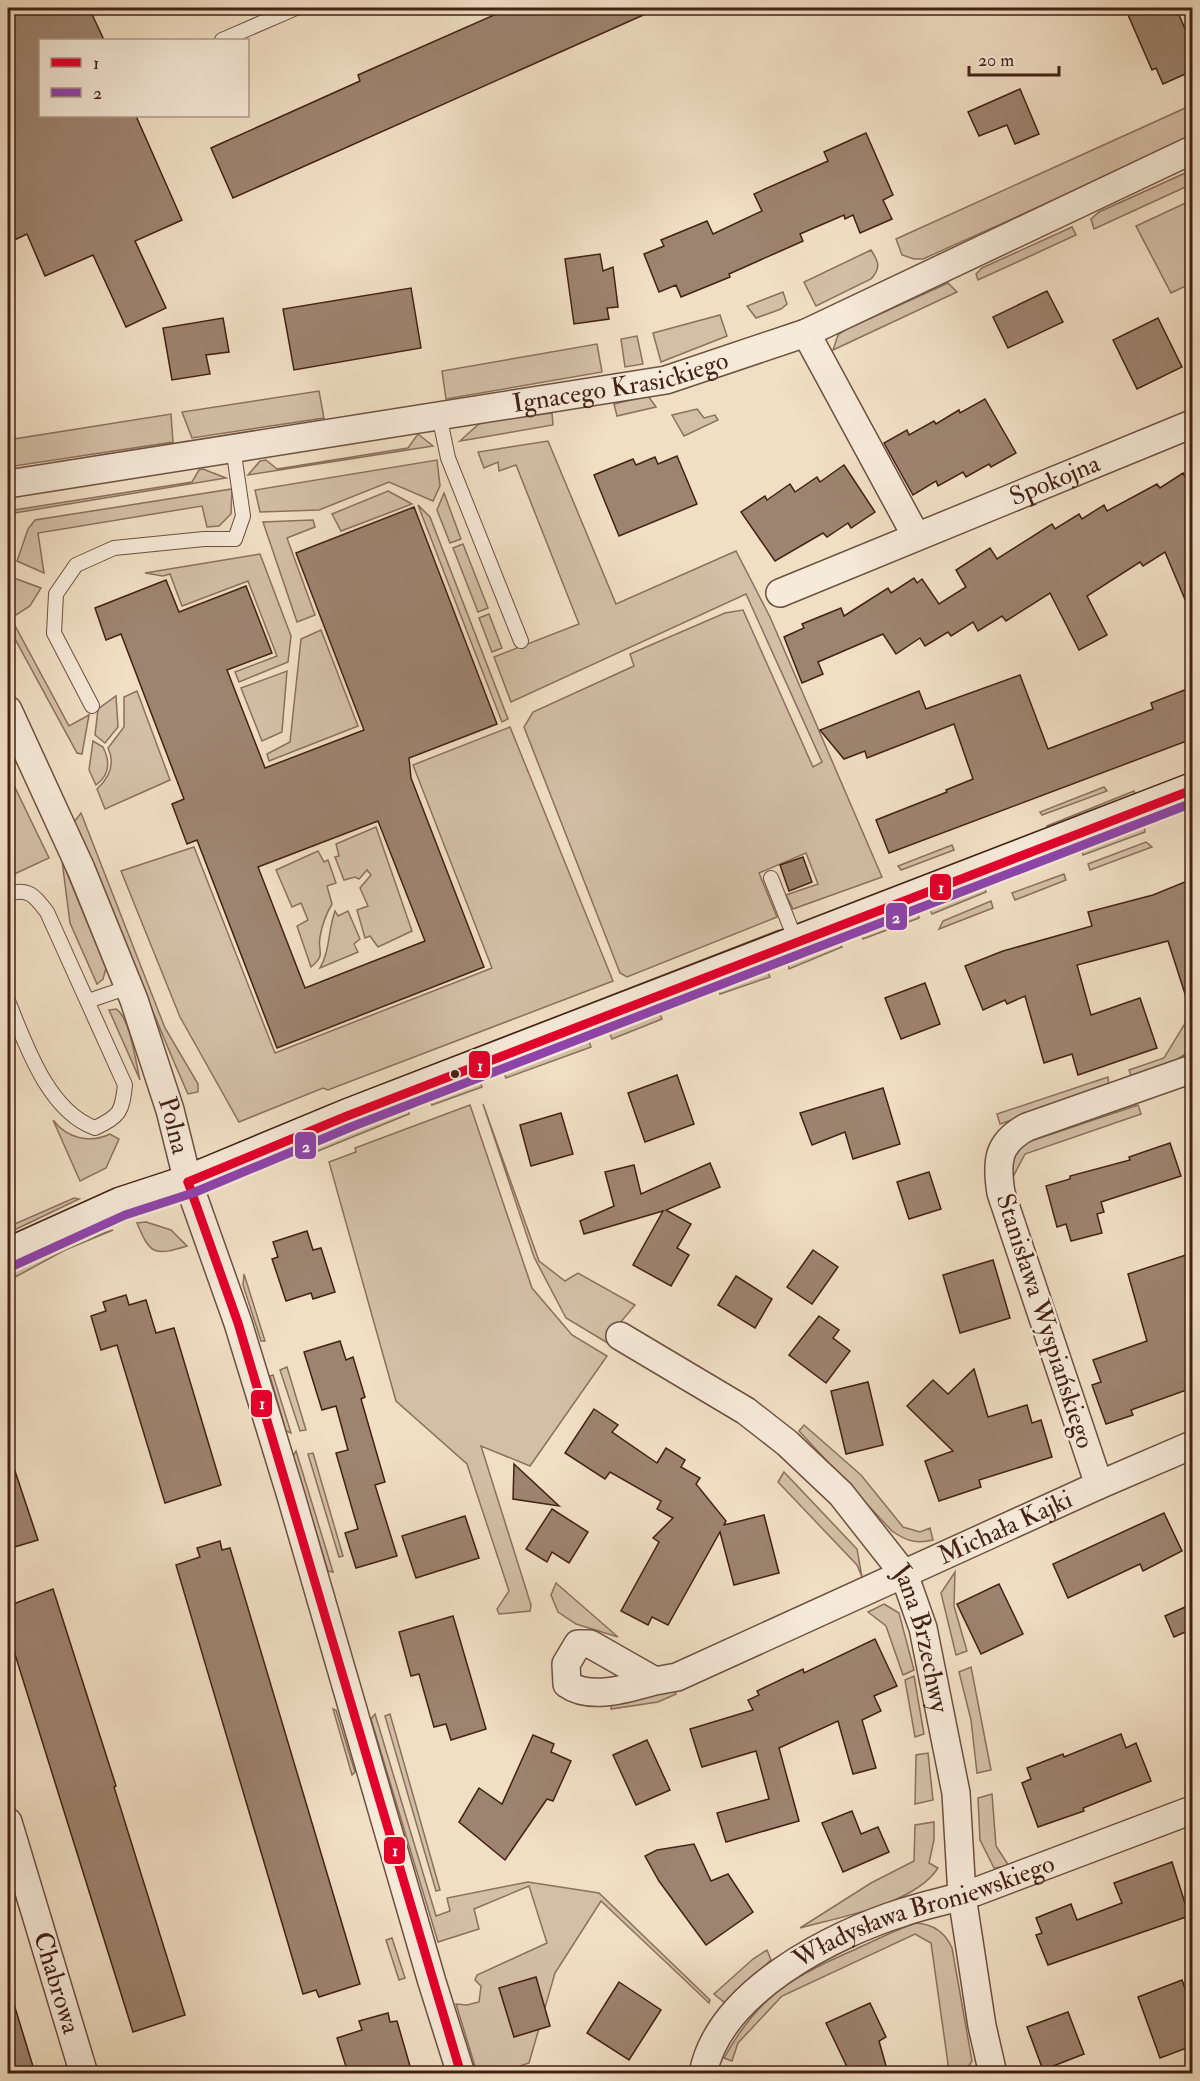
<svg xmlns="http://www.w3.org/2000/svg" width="1200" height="2081" font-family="'IM FELL Double Pica',serif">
  <rect width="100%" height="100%" fill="#f1dfc4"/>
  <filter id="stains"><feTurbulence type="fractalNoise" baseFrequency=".00333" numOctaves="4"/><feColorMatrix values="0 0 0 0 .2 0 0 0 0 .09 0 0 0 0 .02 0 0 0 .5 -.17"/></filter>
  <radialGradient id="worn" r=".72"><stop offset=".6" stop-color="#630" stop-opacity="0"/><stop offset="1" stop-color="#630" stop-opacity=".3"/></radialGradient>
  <g fill="#d3bfa6" stroke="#8b705d" stroke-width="1.5">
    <polygon points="1192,105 1192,138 923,259 914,259 902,255 896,239"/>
    <polygon points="1192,170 1192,184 1094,229 1091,219 1099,212"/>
    <polygon points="1192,200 1192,283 1171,293 1136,226"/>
    <polygon points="1072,227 1076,235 978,280 976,274 982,268"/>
    <path d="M871,250C879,262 881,268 871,279L816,306L804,282Z"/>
    <polygon points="948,283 957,292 833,350 838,335 847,329"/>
    <polygon points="783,292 787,304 781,309 756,318 747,306"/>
    <polygon points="720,315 727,336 661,362 653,333"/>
    <polygon points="637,336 643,364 625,367 621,339"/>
    <polygon points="597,344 602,372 446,399 442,371"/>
    <polygon points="319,391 324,418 192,438 182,412"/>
    <polygon points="648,396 656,407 617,416 614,404"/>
    <polygon points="697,409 704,418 715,415 718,420 684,436 672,415"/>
    <polygon points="552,413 553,425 460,441 481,422"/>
    <polygon points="171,414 173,442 8,467 8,440"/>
    <polygon points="418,434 433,446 248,475 260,461 266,460 277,469 408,448"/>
    <polygon points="548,441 616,604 736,551 770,617 882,877 793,909 786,895 818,884 806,853 759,873 777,917 627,977 620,973 524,727 533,712 634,666 630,654 725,613 743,610 813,767 822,762 746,594 511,702 494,657 579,624 516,465 499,471 498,462 484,468 478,452"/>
    <polygon points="437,460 440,486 433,501 389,482 319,510 260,512 255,490"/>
    <polygon points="203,469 226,478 8,514 8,511 192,482 199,470"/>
    <polygon points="232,489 231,514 219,526 207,527 202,506 38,533 44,573 17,561 28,529 35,520"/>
    <polygon points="388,491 412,504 341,531 332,514"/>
    <polygon points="444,493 461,539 450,543 437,510"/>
    <polygon points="418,505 430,517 508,719 502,722"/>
    <polygon points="313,520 315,527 287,538 315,615 297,622 263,522"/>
    <polygon points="463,544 488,608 478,612 453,548"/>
    <polygon points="260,554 291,636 288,662 239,682 235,672 277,656 248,581 182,606 170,574 163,576 145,573"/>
    <polygon points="14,578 41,588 30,606 11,618 69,726 89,715 82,754 77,753 8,626 8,596"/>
    <polygon points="489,614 502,648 492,652 479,618"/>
    <polygon points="321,630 358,726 269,761 267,754 290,742 301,639"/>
    <polygon points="287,671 282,732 262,741 241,688"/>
    <path d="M137,691L170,780L105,809L97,789C109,778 116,765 108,748L124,727V697Z"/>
    <polygon points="116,696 118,727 105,743 95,735 98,709"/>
    <polygon points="510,727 613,981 328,1090 323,1088 239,1122 180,1017 121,871 194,847 275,1053 492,968 413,765"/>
    <path d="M93,741L103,747C110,761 110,775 96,785L89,770Z"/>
    <polygon points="8,773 49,858 8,877"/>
    <polygon points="1104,787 1107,791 1042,815 1040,812"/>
    <polygon points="1134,791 1136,796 1049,832 1047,826"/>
    <path d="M81,813L165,1028L198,1084V1092L188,1094C148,1005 115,912 74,822Z"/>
    <polygon points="1144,825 1145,832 1083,855 1082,851"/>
    <polygon points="376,827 412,931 378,947 370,936 365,938 357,910 368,906 360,888 371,875 367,870 359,879 355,877 344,880 335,857 339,856 336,844"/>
    <polygon points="1146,842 1152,847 1090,870 1088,864"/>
    <polygon points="952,845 954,850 901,870 898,866"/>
    <path d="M318,851L324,862L328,860L336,883L327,886L332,904C326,914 322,925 320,937C317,952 327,954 311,967L297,926L308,920L301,903L292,907L276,870Z"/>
    <polygon points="62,861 106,968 103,979 97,984 70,923"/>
    <polygon points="1064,874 1066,880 1015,900 1012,893"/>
    <polygon points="984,886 986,892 932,914 929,908"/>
    <polygon points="991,901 993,908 939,929 943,921"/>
    <path d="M335,911L338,916L348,911L360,939L354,944L358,952L320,968C330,951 328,930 335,911Z"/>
    <polygon points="918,913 919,918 863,939 861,933"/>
    <polygon points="779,930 781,934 319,1114 316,1110"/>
    <polygon points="838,943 842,947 789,969 788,963"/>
    <polygon points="767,969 770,977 720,994 717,987"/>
    <path d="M116,1009C130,1017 136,1064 140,1080L109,1010Z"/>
    <polygon points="659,1012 662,1019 612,1039 609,1032"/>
    <polygon points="1192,1012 1192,1050 1179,1058 1174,1066 1132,1079 1129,1070 1164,1058"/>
    <polygon points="589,1041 591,1047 506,1078 503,1071"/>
    <polygon points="1108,1077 1109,1086 1000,1124 997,1114"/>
    <polygon points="480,1082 482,1087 432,1105 430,1099"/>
    <polygon points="483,1104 539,1261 565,1281 578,1273 635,1305 614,1330 611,1345 566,1318 534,1257"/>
    <polygon points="470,1105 532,1288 572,1335 607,1356 530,1466 481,1446 531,1605 530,1611 499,1614 497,1609 509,1591 467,1464 396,1401 329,1162 356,1152 355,1148"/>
    <path d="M1138,1105L1141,1114L1025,1154L1014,1175C1010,1160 1014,1153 1025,1143Z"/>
    <polygon points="408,1108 409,1114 318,1151 316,1147"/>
    <path d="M53,1120C67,1138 89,1144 110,1134L119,1139L106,1168L80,1181Z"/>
    <polygon points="74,1198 79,1199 8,1233 8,1227"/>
    <path d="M146,1222L171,1230L187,1246C155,1256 150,1255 137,1223Z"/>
    <path d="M113,1230L65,1250L8,1281V1273C42,1256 76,1241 113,1230Z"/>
    <polygon points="244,1274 265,1341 261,1341 243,1285"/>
    <polygon points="287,1367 306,1430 300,1431 280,1370"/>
    <polygon points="273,1375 291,1433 286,1431 270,1376"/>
    <path d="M804,1425L861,1475L903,1527L920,1532L930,1528L933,1540C916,1544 906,1541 892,1531L799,1431Z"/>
    <polygon points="296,1451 333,1572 328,1571 293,1456"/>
    <polygon points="313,1453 343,1556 339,1557 308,1454"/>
    <polygon points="784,1472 857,1549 862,1577 857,1565 778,1482"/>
    <polygon points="955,1572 954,1606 967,1651 956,1655 941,1593"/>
    <polygon points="556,1583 618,1637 576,1624 558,1612 551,1595"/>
    <polygon points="884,1604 899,1613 914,1670 903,1675 886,1626 868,1612"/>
    <polygon points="971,1667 991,1770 977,1773 971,1720 959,1672"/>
    <polygon points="914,1676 924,1734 915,1737 905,1680"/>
    <polygon points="672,1684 676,1694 658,1702 611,1709 612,1701"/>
    <polygon points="333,1709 336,1710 355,1772 352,1775"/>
    <polygon points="375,1714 436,1916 450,1911 447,1898 528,1882 599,1893 710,2000 709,2003 601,1901 555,1973 529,2063 500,2073 477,2073 456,2004 467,2005 479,2002 481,1986 475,1980 477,1975 547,1943 529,1886 474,1909 479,1929 438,1942 371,1719"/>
    <polygon points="390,1714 440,1890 436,1891 385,1716"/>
    <polygon points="928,1753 933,1800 915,1804 916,1755"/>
    <polygon points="992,1794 996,1846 1009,1866 994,1868 980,1840 978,1798"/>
    <path d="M934,1822V1840L929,1863L938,1868C915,1904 840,1917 800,1928L871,1883L914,1861L915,1825Z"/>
    <path d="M916,1923C933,1924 945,1932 952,1948L972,2061L968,2067L949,2071L931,1943L915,1934L782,1996L738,2043L732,2061L724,2058C759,1995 792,1977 856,1949C876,1940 895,1930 916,1923Z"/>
    <polygon points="392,1938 405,1978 399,1980 386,1940"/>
    <polygon points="767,1950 771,1960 725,2003 714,1994 753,1959"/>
  </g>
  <g fill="#9d8470" stroke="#432114" stroke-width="1.5" fill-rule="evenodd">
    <polygon points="8,8 89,8 104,40 40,40 40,116 136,116 182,220 135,241 166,308 126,327 93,255 45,276 27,234 8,243"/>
    <polygon points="510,8 659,8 233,198 211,148 360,81 358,75"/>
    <polygon points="1125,8 1176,8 1192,45 1192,71 1163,84 1156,68 1152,70"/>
    <polygon points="1020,89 1039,134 1015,144 1007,125 979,136 968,112"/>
    <polygon points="866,133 893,195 883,200 892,219 860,233 853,215 845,219 844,215 800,234 803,241 729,274 730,277 681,297 676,285 659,292 644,254 664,246 661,240 707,221 713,234 762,211 754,194 828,161 824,152"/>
    <polygon points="600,254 603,271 613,267 618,307 607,308 609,319 574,324 565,259"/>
    <polygon points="411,288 421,348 294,370 283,309"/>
    <polygon points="1047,291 1063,322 1008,348 993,317"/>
    <polygon points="223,318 229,352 206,355 210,374 172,380 163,328"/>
    <polygon points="1158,318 1182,367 1137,389 1113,340"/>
    <polygon points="985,399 1016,453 991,467 989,464 966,477 963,472 938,486 936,481 913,495 884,443 907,430 909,435 934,421 936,424 959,410 960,413"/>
    <polygon points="677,456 697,504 619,536 594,475 633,459 636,465 655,457 658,464"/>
    <polygon points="844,465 875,512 851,528 848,523 827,537 823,533 775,561 741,512 765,496 767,500 790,484 795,492 817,477 820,482"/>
    <polygon points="1183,473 1192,487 1192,616 1165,552 1143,566 1140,562 1087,596 1107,635 1079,650 1050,593 1006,621 1002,616 978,631 973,622 951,636 948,632 925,646 920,638 896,654 883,634 818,662 823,674 802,683 784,637 804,628 802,624 841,608 844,616 888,588 891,593 914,578 917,583 922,579 939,604 966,587 956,570 990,548 997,559 1052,524 1055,529 1079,514 1082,519 1104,505 1107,511 1157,484 1160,488"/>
    <path d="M414,507L497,724L409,758L411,778L484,967L277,1048L197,840L187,844L172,804L184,799L121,634L106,640L95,608L166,580L179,612L246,586L272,653L227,670L265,768L364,730L296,553ZM378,821L425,941L305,988L258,867Z"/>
    <polygon points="1020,675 1048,749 1153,709 1151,703 1192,687 1192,739 889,853 876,820 947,792 946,790 973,779 954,724 867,758 865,751 844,759 820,730 919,691 926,709"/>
    <polygon points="803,857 812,882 789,891 780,865"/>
    <polygon points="1192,879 1192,1000 1187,1000 1168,941 1077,965 1091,1015 1140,998 1157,1048 1078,1075 1072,1054 1044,1063 1025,996 1007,1004 1005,1000 983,1010 965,966 1003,951 1092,926 1088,912 1153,895"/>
    <polygon points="925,983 940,1024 901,1039 885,998"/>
    <polygon points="677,1075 694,1124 645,1142 628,1093"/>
    <polygon points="883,1088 900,1144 853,1159 845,1132 812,1145 800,1113"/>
    <polygon points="561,1113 573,1154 531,1166 520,1125"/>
    <polygon points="1170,1143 1181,1176 1101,1202 1104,1212 1097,1214 1102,1233 1071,1241 1066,1224 1057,1227 1046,1186 1070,1179 1070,1176 1130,1160 1129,1157"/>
    <polygon points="710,1163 720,1187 666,1210 691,1224 677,1248 689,1255 671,1286 633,1265 663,1211 584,1234 580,1221 614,1206 605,1172 634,1165 641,1194"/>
    <polygon points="929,1172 941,1209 909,1219 897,1182"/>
    <polygon points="307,1231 313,1250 321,1248 335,1292 313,1299 311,1293 286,1301 272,1259 278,1257 273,1242"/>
    <polygon points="813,1250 838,1267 812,1304 787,1287"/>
    <polygon points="1192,1253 1192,1388 1131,1410 1133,1415 1106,1424 1092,1385 1101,1382 1093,1360 1147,1341 1128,1274"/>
    <polygon points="993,1260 1010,1318 960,1333 943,1275"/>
    <polygon points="736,1276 772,1299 755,1328 718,1305"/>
    <polygon points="126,1295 129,1305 146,1300 156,1333 174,1328 221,1485 165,1503 117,1345 101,1350 91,1316 106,1311 103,1302"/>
    <polygon points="819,1316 839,1330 833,1338 850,1351 826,1383 789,1355"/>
    <polygon points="340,1341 346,1360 353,1357 365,1397 361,1399 385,1482 375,1485 397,1556 356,1568 345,1533 358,1529 336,1453 348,1450 336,1406 322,1410 304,1352"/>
    <polygon points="974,1369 988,1417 1027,1405 1032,1423 1041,1420 1052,1457 979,1480 981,1487 939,1501 925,1461 953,1451 907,1406 933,1380 948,1394"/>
    <polygon points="868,1382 883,1445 846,1454 831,1391"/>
    <polygon points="594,1409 618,1425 612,1432 657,1463 666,1448 685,1460 681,1467 700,1478 696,1484 726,1521 724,1525 764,1515 779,1573 734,1585 720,1532 668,1625 652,1617 648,1625 621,1611 659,1542 653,1538 673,1518 657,1509 661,1501 610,1472 605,1479 565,1453"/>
    <polygon points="8,1462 12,1462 38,1540 8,1549"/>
    <polygon points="514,1464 559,1506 513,1499"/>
    <polygon points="552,1509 588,1532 569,1563 552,1552 547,1562 526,1549"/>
    <polygon points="1164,1513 1182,1551 1143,1571 1140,1564 1068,1598 1053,1564"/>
    <polygon points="465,1516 479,1558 416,1578 402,1536"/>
    <polygon points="220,1541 222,1550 230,1548 360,1984 319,1997 316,1990 303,1994 176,1565 200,1557 197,1548"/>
    <polygon points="999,1584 1023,1634 981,1654 957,1604"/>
    <polygon points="53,1589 116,1786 114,1787 185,2015 133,2032 8,1632 8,1606"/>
    <polygon points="1192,1604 1192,1629 1174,1637 1165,1616"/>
    <polygon points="453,1616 486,1729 451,1740 446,1724 434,1727 419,1674 411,1676 399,1632"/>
    <polygon points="875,1639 897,1686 874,1696 881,1711 862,1720 876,1768 853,1774 838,1721 779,1748 799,1821 726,1842 717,1813 769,1799 756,1751 702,1767 690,1729 753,1710 748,1700 759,1695 757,1691 803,1669 804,1673"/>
    <polygon points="1121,1734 1126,1748 1136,1743 1151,1781 1083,1808 1084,1811 1038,1827 1022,1783 1031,1779 1027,1768 1063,1754 1064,1757"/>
    <polygon points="533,1735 554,1744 551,1752 571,1761 553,1801 547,1799 505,1860 459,1822 479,1788 502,1804"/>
    <polygon points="647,1740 670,1790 636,1805 613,1755"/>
    <polygon points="852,1811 861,1834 878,1827 889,1852 843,1872 822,1823"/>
    <polygon points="694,1844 711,1881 728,1874 753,1912 706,1945 659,1881 645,1856 657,1850"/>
    <polygon points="1172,1862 1189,1916 1048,1965 1036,1935 1042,1933 1036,1918 1071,1904 1077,1920 1122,1903 1114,1883"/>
    <polygon points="536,1977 550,2026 514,2037 499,1988"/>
    <polygon points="1182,1980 1192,2008 1192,2046 1160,2058 1138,1997"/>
    <polygon points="619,1982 661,2010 629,2060 587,2033"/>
    <polygon points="13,2001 35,2073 8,2073 8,2002"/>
    <polygon points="870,2003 886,2037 879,2041 888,2073 850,2073 826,2023"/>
    <polygon points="1068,2012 1084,2054 1043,2070 1027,2027"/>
    <polygon points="388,2013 390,2022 397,2021 412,2073 348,2073 337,2038 362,2030 359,2021"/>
  </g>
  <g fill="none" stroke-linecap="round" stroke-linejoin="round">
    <defs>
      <g id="lane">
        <polyline points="222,40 296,8"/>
        <polyline points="439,415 448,458 521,641"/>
        <polyline points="92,706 54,633 56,594 76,565 114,548 204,539 235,539 243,516 233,447"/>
        <polyline points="771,878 796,941"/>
        <path d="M8,894C28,887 35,896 47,912L125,1085C122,1112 120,1116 95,1128C48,1111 26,1045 8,1001"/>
        <polyline points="88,1001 129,987"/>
      </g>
      <g id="street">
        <polyline points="806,333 916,536"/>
        <path id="s1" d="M8,484L666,380L806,333L1192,150"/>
        <path id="s2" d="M780,593L1192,424"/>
        <path id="s3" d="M8,710L81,869L134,1000L170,1110L188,1182L238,1323L291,1496L432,1982L461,2074"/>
        <path id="s4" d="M620,1336L746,1411L787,1443L841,1494L904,1574L923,1628L956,1793L962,1896L982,2026L993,2074"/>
        <path d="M1099,1485L1001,1193C996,1162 997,1143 1027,1127L1192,1069"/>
        <path id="s5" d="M655,1681C628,1688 591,1701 567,1684L566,1664L578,1644H590L655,1681L677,1677L1099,1485L1192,1445"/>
        <path id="s6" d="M8,1822L84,2074"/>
        <path id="s7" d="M703,2074C718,1992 833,1934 904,1912C927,1904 952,1900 975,1892C1047,1865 1120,1837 1192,1810"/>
      </g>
      <polyline id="secondary" points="8,1255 121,1204 188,1182 347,1116 1192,790"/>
    </defs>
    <use href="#lane" stroke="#6e5040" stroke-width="16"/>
    <use href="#street" stroke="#6e5040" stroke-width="30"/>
    <use href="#secondary" stroke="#432114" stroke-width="36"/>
    <use href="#lane" stroke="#f6ead9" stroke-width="14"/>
    <use href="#street" stroke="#f6ead9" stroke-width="27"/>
    <use href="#secondary" stroke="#f6ead9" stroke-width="33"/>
    <defs>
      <g id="bus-1">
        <polyline points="188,1182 347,1116 1192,790"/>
        <polyline points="188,1182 238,1323 461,2074"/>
      </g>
      <polyline id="bus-2" points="13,1266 125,1215 193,1193 351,1127 1192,803"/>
    </defs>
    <use href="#bus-1" stroke="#f6ead9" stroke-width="14"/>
    <use href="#bus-2" stroke="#f6ead9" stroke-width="14"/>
    <use href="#bus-1" stroke="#e4002b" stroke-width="9"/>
    <use href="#bus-2" stroke="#8e44ad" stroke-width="9"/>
  </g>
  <circle fill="#432114" stroke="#f6ead9" stroke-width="2" cx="455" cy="1074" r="5"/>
  <g text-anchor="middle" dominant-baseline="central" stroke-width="5" stroke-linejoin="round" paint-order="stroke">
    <g font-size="26" fill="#432114" stroke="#f6ead9">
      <text stroke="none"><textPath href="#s1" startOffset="621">Ignacego Krasickiego</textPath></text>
      <text stroke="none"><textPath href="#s2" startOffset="297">Spokojna</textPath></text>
      <text stroke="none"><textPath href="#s3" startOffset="448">Polna</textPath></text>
      <text transform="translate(1045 1321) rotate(72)">Stanisława Wyspiańskiego</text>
      <text stroke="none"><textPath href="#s5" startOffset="604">Michała Kajki</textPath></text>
      <text stroke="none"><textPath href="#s4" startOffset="442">Jana Brzechwy</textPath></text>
      <text stroke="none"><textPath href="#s7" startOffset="288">Władysława Broniewskiego</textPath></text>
      <text stroke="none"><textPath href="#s6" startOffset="168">Chabrowa</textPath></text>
    </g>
  </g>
  <g stroke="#f6ead9" stroke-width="2">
    <rect x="929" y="873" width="23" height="28" rx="6" fill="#e4002b"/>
    <rect x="885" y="902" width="23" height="29" rx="6" fill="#8e44ad"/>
    <rect x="468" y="1050" width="23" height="29" rx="6" fill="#e4002b"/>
    <rect x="294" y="1131" width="23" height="29" rx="6" fill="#8e44ad"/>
    <rect x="250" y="1389" width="23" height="29" rx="6" fill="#e4002b"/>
    <rect x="383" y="1836" width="23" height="29" rx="6" fill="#e4002b"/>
  </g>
  <g font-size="16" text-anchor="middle" font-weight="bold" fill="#fff">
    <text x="941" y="893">1</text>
    <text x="896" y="923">2</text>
    <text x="480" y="1071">1</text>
    <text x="306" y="1152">2</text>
    <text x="262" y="1409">1</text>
    <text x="395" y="1856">1</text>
  </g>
  <rect width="1200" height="2081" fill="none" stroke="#f1dfc4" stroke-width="30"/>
  <rect x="9" y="9" width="1182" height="2063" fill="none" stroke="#432114" stroke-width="3"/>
  <rect x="15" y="15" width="1170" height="2051" fill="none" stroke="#432114" stroke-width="1.5"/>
  <rect x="39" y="39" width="210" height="78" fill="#f6ead9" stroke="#ae9a8a" stroke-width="1.5"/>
  <rect x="51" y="58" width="30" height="9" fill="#e4002b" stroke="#ae9a8a" stroke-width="1.5"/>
  <text x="93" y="69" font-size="18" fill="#432114">1</text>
  <rect x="51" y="88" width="30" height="9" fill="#8e44ad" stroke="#ae9a8a" stroke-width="1.5"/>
  <text x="93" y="99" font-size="18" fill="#432114">2</text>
  <path d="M969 66v9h90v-9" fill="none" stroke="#432114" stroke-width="3"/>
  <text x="978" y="66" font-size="18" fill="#432114" stroke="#f6ead9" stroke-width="4.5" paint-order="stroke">20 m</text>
  <rect width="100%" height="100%" filter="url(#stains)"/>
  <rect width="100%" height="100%" fill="url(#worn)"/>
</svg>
